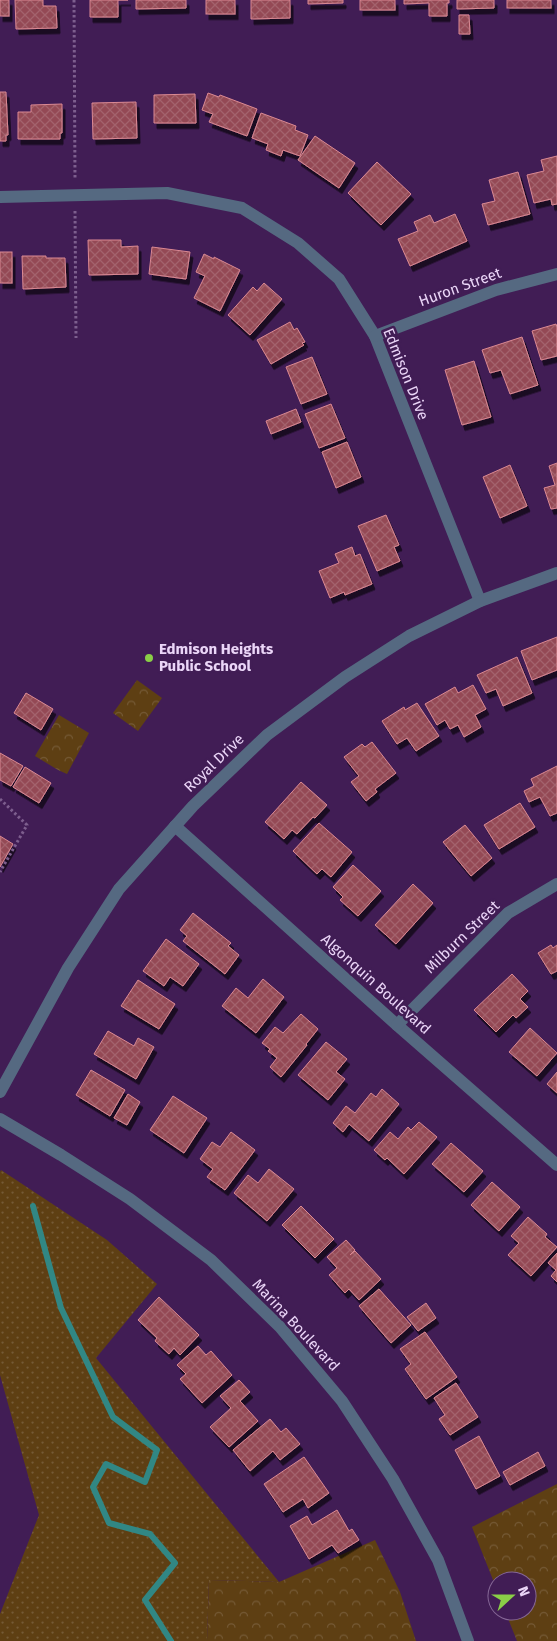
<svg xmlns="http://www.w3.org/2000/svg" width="557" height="1641" font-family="'Fira Sans',sans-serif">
  <defs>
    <pattern id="grass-dots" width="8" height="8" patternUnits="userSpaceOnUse" patternTransform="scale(1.25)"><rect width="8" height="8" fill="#5e3f13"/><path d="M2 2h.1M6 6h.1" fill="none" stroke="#755a36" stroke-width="1.8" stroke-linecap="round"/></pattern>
    <pattern id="park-crowns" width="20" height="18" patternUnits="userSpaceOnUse" patternTransform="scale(1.25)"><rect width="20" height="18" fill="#5e3f13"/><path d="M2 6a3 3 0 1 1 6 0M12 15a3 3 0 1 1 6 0" fill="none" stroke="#755a36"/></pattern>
    <pattern id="building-cross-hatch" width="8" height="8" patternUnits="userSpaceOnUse" patternTransform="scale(1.25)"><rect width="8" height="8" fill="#944954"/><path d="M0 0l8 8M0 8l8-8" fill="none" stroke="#a3626d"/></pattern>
    <filter id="shadow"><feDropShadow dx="3" dy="5.5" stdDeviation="0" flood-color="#0009"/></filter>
  </defs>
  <rect width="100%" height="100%" fill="#411d55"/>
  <polygon fill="url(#grass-dots)" points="1,1170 107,1240 157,1284 96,1358 279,1582 209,1580 207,1641 0,1641 0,1614 39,1515 0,1375 0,1172"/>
  <g fill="url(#park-crowns)">
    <polygon points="137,680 162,698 138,731 113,713"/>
    <polygon points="59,715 89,733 67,774 58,770 35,756"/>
    <polygon points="557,1484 557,1641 517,1641 505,1611 527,1611 527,1581 497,1581 497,1590 472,1527"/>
    <polygon points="375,1540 400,1592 416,1641 207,1641 209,1580 279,1582"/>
  </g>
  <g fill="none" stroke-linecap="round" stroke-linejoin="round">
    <polyline stroke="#318784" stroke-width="6" points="33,1206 61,1308 113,1417 157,1450 145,1482 106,1464 93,1487 109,1523 150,1534 175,1563 145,1600 171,1641"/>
  </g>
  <g fill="url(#building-cross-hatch)" stroke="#db8993" filter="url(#shadow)">
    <rect x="0" y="0" width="9" height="16"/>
    <polygon points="15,0 43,0 43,6 56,6 57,28 16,29"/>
    <polygon points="90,0 128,0 118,0 118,17 90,17"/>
    <polygon points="136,0 186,0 186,8 136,9"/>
    <rect x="206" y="0" width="29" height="14"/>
    <polygon points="251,0 290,0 290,18 251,19"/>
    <polygon points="308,0 343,0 343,3 308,4"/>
    <rect x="360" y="0" width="35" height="10"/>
    <polygon points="404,0 449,0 449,3 447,3 447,16 429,16 429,3 404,4"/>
    <polygon points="457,0 494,0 494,8 457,9"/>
    <rect x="507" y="0" width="44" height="8"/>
    <polygon points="459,15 469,15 470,34 459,34"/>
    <polygon points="0,92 6,92 8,135 6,135 6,141 0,141"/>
    <polygon points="208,93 219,97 220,95 257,109 247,136 209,122 213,114 202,110"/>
    <polygon points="195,94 196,123 154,123 154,95"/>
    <polygon points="136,102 137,138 93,139 92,103"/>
    <polygon points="62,104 62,133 60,133 60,139 18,139 18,112 31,112 31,105"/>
    <polygon points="261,113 296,126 295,130 308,135 300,156 283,150 281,156 266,150 268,144 252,138"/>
    <polygon points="315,136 355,163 339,188 298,160"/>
    <polygon points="557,156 557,204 552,205 551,199 534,203 527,175 544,171 541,160"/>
    <polygon points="377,162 411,194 381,225 348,193"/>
    <polygon points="518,172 530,214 488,225 482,204 495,201 489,180"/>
    <polygon points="455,214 467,241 410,266 398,239 418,231 414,222 430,215 434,223"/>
    <polygon points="88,240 121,240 121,247 138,246 138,274 89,275"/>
    <polygon points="152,247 190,252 186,279 149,274"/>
    <rect x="0" y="252" width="12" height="31"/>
    <polygon points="204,254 214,259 214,257 240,270 220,311 194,298 205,276 196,272"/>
    <polygon points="22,256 46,256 46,258 65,258 66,287 23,289"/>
    <polygon points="264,283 282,299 250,335 228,315 253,287 257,291"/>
    <polygon points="290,322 294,330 297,328 305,342 302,343 304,345 271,364 257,340"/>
    <polygon points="556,324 557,327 557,356 541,360 532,331"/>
    <polygon points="522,337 538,385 510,394 501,370 490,373 482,350"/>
    <polygon points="312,357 327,394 301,404 286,367"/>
    <polygon points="474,361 491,417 462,425 445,370"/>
    <polygon points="331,404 345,438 319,448 305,414"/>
    <polygon points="296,409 301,422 271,434 266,421"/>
    <polygon points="347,442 361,477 336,488 322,452"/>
    <polygon points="557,463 557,508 551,509 544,488 555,485 549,466"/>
    <polygon points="510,465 527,506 500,518 483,477"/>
    <polygon points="386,515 399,545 394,547 400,561 377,571 358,526"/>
    <polygon points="352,547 355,556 360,554 372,584 345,595 344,592 330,598 319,571 339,563 335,554"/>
    <polygon points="557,637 557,670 532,680 521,651"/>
    <polygon points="517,657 532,693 503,706 496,689 486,693 477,675"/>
    <polygon points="473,685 486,709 475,715 481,727 464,737 458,725 450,729 445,720 437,725 425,704 455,687 458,693"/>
    <polygon points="26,693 53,709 41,730 14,713"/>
    <polygon points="417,703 439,736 416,751 407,738 397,744 382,721 404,707 405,710"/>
    <polygon points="372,742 396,773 375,789 377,792 366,801 351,782 359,776 344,757 362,744 365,747"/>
    <polygon points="0,753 23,766 11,786 0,780"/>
    <polygon points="557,766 557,813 550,816 540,797 529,802 524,791 534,786 531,779"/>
    <polygon points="25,767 51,783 39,803 13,787"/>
    <polygon points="301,782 327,805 315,818 313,817 297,834 292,830 284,839 265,822"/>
    <polygon points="520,803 535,827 499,849 484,825"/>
    <polygon points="319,823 352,852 331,877 322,869 317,874 293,851"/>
    <polygon points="465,825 492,858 471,876 443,842"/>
    <polygon points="0,836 13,844 0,867"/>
    <polygon points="353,865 381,891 358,916 340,900 343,897 333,887"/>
    <polygon points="413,884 433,903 396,944 375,925"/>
    <polygon points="193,913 231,943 228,946 239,955 225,974 183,941 187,936 180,930"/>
    <polygon points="166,939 199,964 183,986 170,977 164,986 143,971"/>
    <polygon points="551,945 553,948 557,945 557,971 551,974 538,953"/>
    <polygon points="512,974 528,991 520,999 528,1007 516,1018 513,1015 496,1032 474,1010"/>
    <polygon points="263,979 284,997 256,1033 222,1006 236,988 248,998"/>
    <polygon points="138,980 175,1004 159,1029 121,1006"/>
    <polygon points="301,1014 318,1029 306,1044 307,1045 281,1077 270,1067 277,1058 268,1051 270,1049 262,1043 275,1027 283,1033"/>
    <polygon points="530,1028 557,1053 537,1076 509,1052"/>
    <polygon points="108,1031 134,1046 138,1038 154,1047 136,1079 94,1054"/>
    <polygon points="326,1042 347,1059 336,1072 345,1079 328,1100 298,1075"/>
    <polygon points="91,1070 125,1090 110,1116 76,1095"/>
    <polygon points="557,1072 557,1093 547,1084"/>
    <polygon points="382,1089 399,1104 369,1141 349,1124 343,1132 333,1123 346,1106 355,1113 371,1093 376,1097"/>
    <polygon points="128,1094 140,1102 127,1125 114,1118"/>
    <polygon points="173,1096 207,1118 184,1153 150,1130"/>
    <polygon points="419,1122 437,1137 404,1174 387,1158 385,1160 374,1150 390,1132 398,1139 408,1127 411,1130"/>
    <polygon points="231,1132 255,1150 225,1190 207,1177 213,1169 200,1159 212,1142 220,1147"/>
    <polygon points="451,1143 483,1171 464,1192 432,1164"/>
    <polygon points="269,1169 294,1189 267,1221 234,1193 248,1175 258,1183"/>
    <polygon points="492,1182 520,1207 499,1231 471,1205"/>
    <polygon points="301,1206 334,1239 315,1258 282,1225"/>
    <polygon points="528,1217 547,1234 545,1237 557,1247 531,1276 508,1255 519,1243 511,1236"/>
    <polygon points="346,1240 355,1250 350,1255 355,1251 381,1279 359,1300 349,1289 345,1293 329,1275 337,1268 327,1257"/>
    <polygon points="557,1253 557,1282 551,1276 556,1270 548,1263"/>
    <polygon points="379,1289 411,1325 391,1343 359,1306"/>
    <polygon points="159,1297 199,1335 180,1355 174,1348 169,1354 155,1341 157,1338 138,1320"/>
    <polygon points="426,1303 436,1318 418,1331 407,1317"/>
    <polygon points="425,1332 457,1377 426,1399 405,1369 411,1364 400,1349"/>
    <polygon points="198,1346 206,1355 211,1351 232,1375 202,1403 180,1379 186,1374 177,1365"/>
    <polygon points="239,1380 250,1392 240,1401 258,1421 229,1447 210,1427 231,1408 220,1396"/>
    <polygon points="456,1383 478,1417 450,1435 439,1419 445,1415 434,1398"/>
    <polygon points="270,1419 281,1432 286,1428 300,1444 280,1460 273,1451 250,1471 233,1450"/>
    <polygon points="479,1436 500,1476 476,1489 455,1450"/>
    <polygon points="538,1452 545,1466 510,1485 503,1472"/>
    <polygon points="304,1457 329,1493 308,1508 303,1499 283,1512 264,1484"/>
    <polygon points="337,1510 349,1531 352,1529 359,1540 338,1553 332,1545 309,1559 290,1526 307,1516 312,1525"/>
  </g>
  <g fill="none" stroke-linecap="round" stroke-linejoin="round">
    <g stroke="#7d5e8e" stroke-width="3" stroke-dasharray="2.5 2.5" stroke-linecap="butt">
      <polyline points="74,0 75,179"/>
      <polyline points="75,211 76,338"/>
      <polyline points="0,799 27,825 0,872"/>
    </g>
    <g stroke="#556981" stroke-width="12">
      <polyline points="0,197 167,193 242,208 298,243 339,279 375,336 480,601"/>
      <polyline points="375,336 496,290 557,274"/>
      <polyline points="175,826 397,1025 557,1165"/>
      <polyline points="397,1025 508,913 557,884"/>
      <polyline points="0,1092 68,968 119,889 193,806 267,735 345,677 409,636 480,601 557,573"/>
      <polyline points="0,1119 61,1155 130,1199 211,1260 280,1327 342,1401 393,1479 438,1560 468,1641"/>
    </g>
  </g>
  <circle fill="#8ace47" stroke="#411d55" stroke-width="2" cx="149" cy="658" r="5"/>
  <g text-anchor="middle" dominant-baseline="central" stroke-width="5" stroke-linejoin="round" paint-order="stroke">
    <g font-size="15" fill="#ebd6f8" stroke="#411d55">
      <text transform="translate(460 287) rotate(-20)">Huron Street</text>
      <text transform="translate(406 374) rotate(68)">Edmison Drive</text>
      <text transform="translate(214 763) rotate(-44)">Royal Drive</text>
      <text transform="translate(462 937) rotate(-44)">Milburn Street</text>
      <text transform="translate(376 984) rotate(42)">Algonquin Boulevard</text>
      <text transform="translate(296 1325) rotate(47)">Marina Boulevard</text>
    </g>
    <g font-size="15" font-weight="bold" fill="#ebd6f8" stroke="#411d55" text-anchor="start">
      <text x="159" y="649">Edmison Heights<tspan x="159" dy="17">Public School</tspan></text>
    </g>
  </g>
  <g transform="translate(512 1596) rotate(69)"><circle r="24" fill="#411d55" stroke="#856796"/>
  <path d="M0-4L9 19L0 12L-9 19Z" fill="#8ace47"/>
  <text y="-8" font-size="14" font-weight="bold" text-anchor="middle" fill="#ebd6f8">N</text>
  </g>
</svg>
